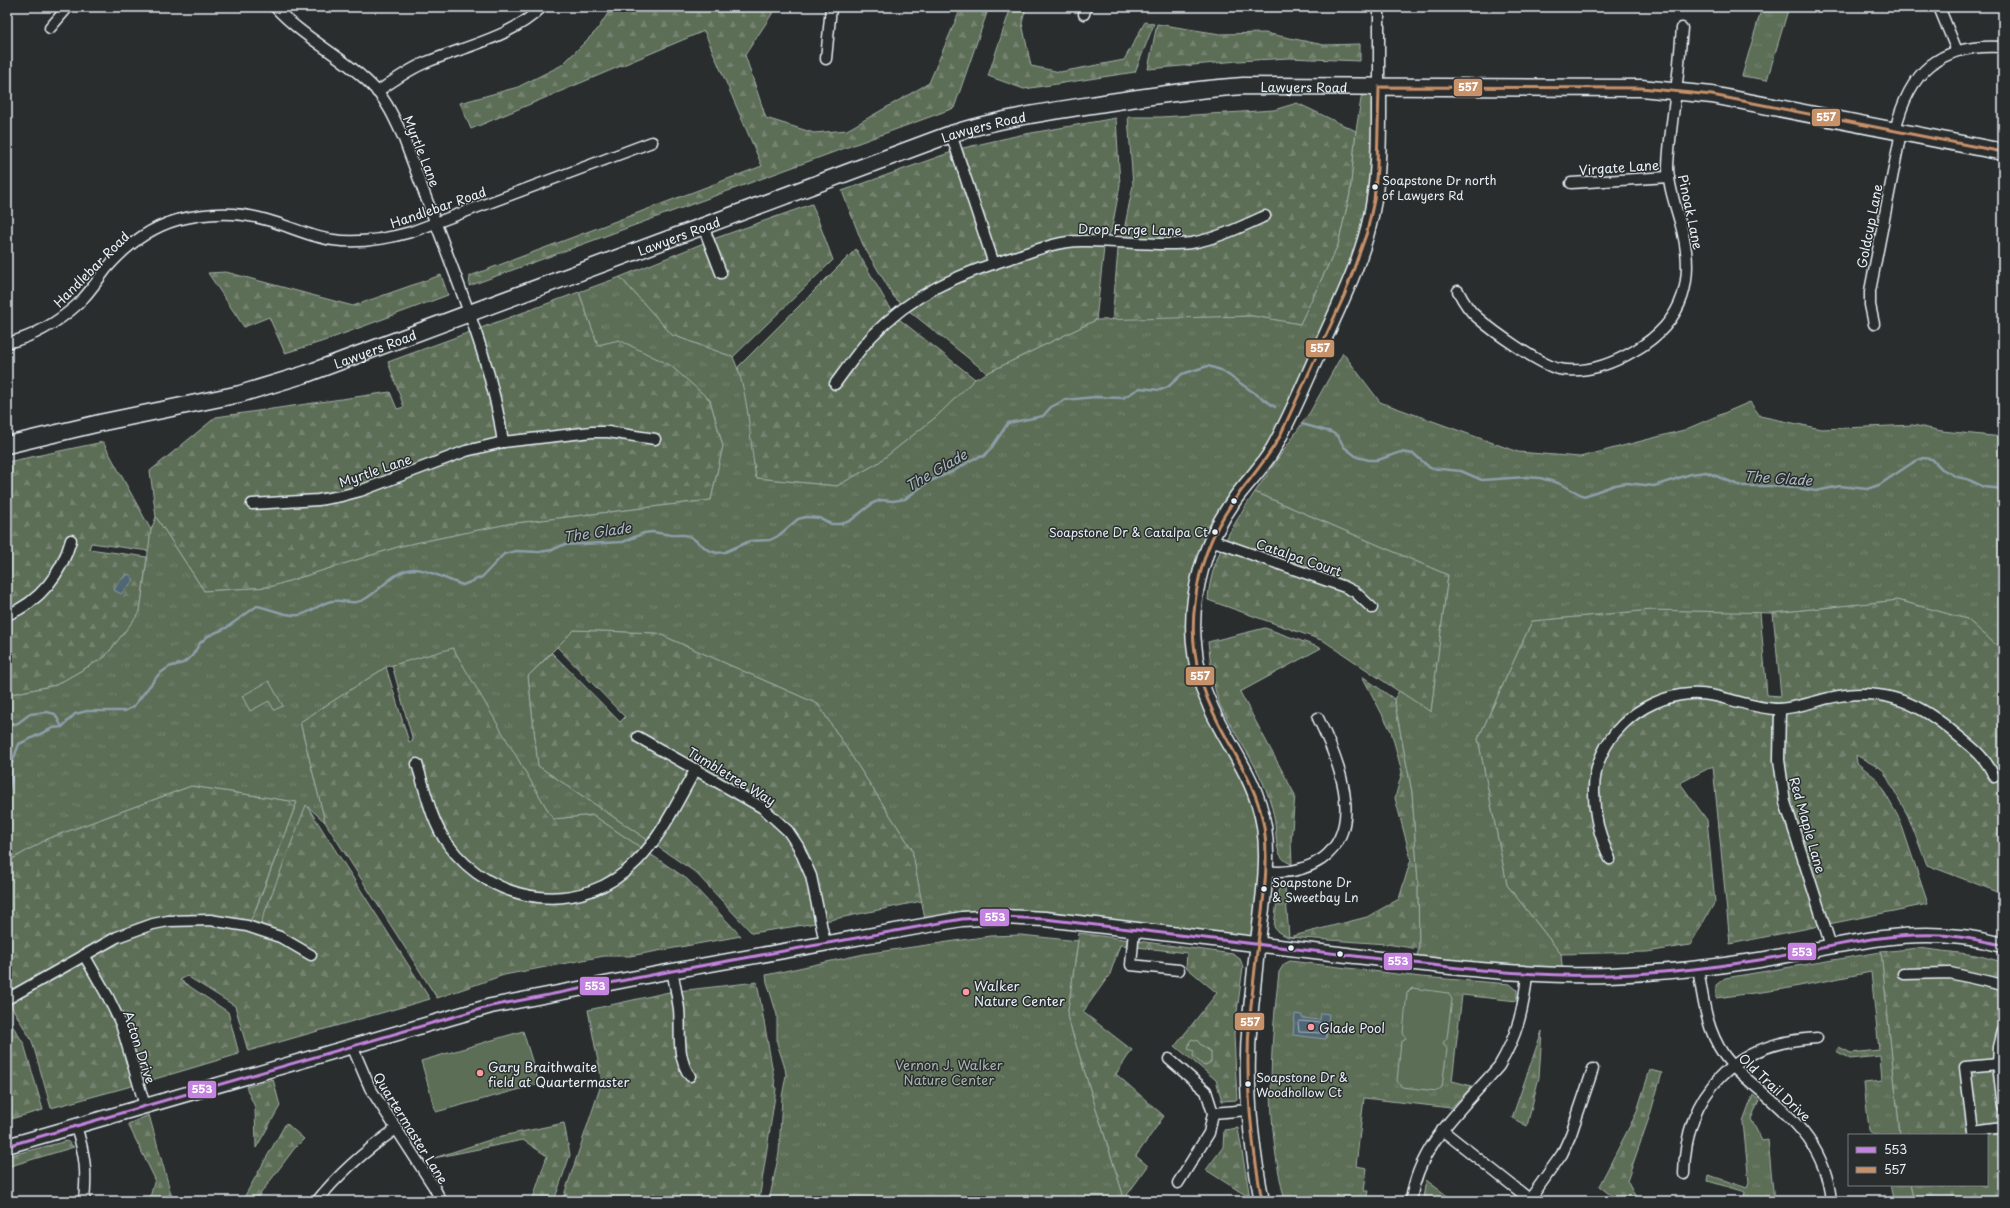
<svg xmlns="http://www.w3.org/2000/svg" width="2010" height="1208" font-family="'Playpen Sans',sans-serif">
  <defs>
    <pattern id="forest-firs" width="22" height="20" patternUnits="userSpaceOnUse"><rect width="22" height="20" fill="#5d6e57"/><path d="M5 1l3.5 6h-7zM16 11l3.5 6h-7z" fill="#748370"/></pattern>
    <pattern id="park-tufts" width="24" height="20" patternUnits="userSpaceOnUse"><rect width="24" height="20" fill="#5d6e57"/><path d="M3 7l-1-3M5 7V3M7 7l1-3M15 17l-1-3M17 17v-4M19 17l1-3" fill="none" stroke="#748370"/></pattern>
  </defs>
  <rect width="100%" height="100%" fill="#2a2d2e"/>
  <filter id="ink" filterUnits="userSpaceOnUse"><feTurbulence type="fractalNoise" baseFrequency=".025" numOctaves="2"/><feDisplacementMap in="SourceGraphic" scale="8" xChannelSelector="R" yChannelSelector="G"/><feConvolveMatrix kernelMatrix="1 2 1 2 8 2 1 2 1" color-interpolation-filters="sRGB"/></filter>
  <g filter="url(#ink)">
    <g fill="url(#forest-firs)" stroke="#a2b0a8">
      <polygon points="612,7 773,7 772,14 745,55 766,118 814,133 847,130 929,83 961,8 952,7 989,7 954,108 469,286 470,276 762,166 704,31 471,129 460,103 518,87 562,65 597,30"/>
      <polygon points="1011,7 1026,7 1022,23 1031,66 1060,72 1124,60 1145,22 1154,24 1135,72 1024,89 988,76"/>
      <polygon points="1157,24 1220,34 1265,33 1324,45 1360,44 1360,61 1289,58 1238,61 1148,69"/>
      <polygon points="1297,103 1356,131 1350,194 1338,245 1300,324 1252,316 1112,321 1118,249 1124,230 1133,185 1128,117 1161,117 1274,110"/>
      <polygon points="1116,118 1120,185 1112,228 1104,248 1096,320 987,373 909,311 894,297 863,245 842,191 963,148 1020,135"/>
      <polygon points="812,204 833,260 733,357 672,335 620,277 716,238"/>
      <polygon points="856,249 887,303 899,319 975,379 936,417 878,463 837,486 756,478 750,445 748,415 738,367"/>
      <polygon points="226,272 353,306 441,275 448,295 321,342 285,353 269,317 244,327 208,273"/>
      <polygon points="579,292 598,345 619,339 670,365 710,400 723,446 711,500 508,524 401,546 270,587 204,591 156,517 150,471 216,417 390,392 397,409 404,407 388,362"/>
      <polygon points="103,442 151,530 149,551 91,543 89,549 147,557 140,612 105,657 56,685 7,695 7,462"/>
      <path d="M1255,492L1448,575L1431,713L1324,641L1208,600C1210,560 1233,525 1255,492Z"/>
      <polygon points="1898,600 1967,619 2003,651 2003,894 1927,865 1908,816 1883,770 1856,755 1857,763 1877,779 1900,820 1928,904 1730,944 1713,766 1680,783 1707,820 1715,902 1690,945 1647,952 1561,954 1507,885 1478,739 1532,621 1651,610 1760,612 1767,695 1781,696 1773,613"/>
      <path d="M1265,628L1321,648L1240,692L1295,795L1291,841L1292,864C1274,859 1277,838 1275,823C1268,776 1240,746 1220,705C1212,686 1211,662 1208,642Z"/>
      <polygon points="574,630 657,633 818,704 912,849 922,901 810,924 752,933 695,872 538,766 528,676 552,653 620,722 625,717 557,647"/>
      <polygon points="453,647 553,819 593,815 687,879 741,936 630,956 604,956 504,975 437,998 325,822 300,722 386,667 409,742 413,741 392,665"/>
      <polygon points="1362,676 1394,699 1412,792 1418,882 1419,949 1386,944 1288,937 1278,932 1274,927 1278,891 1280,888 1285,886 1289,937 1367,917 1399,899 1411,859 1395,798 1402,772 1391,731"/>
      <polygon points="191,786 297,802 254,913 262,917 306,804 430,999 248,1051 235,1006 187,976 180,980 228,1012 239,1054 128,1087 51,1108 32,1041 11,1006 7,987 7,862 49,838"/>
      <polygon points="1079,933 1233,954 1240,959 1243,967 1234,1034 1237,1100 1222,1101 1216,1080 1175,1046 1217,993 1186,967 1187,953 1120,945 1110,974 1083,1012 1132,1050 1116,1074 1164,1116 1136,1156 1148,1166 1127,1195 1135,1201 1125,1201 1067,1016"/>
      <polygon points="1918,948 1976,955 2003,962 2003,1201 1915,1201 1911,1185 1987,1185 1987,1135 1900,1135 1881,952"/>
      <polygon points="757,982 776,1089 759,1201 562,1201 602,1082 588,1010 669,992"/>
      <polygon points="7,1017 24,1044 43,1110 7,1120"/>
      <polygon points="1542,1031 1539,1077 1527,1126 1512,1118"/>
      <polygon points="1650,1070 1662,1073 1650,1115 1627,1181 1638,1201 1618,1201 1599,1186 1636,1114"/>
      <polygon points="273,1079 280,1106 256,1148 255,1107 246,1087"/>
      <polygon points="149,1115 173,1201 149,1201 155,1179 128,1124"/>
      <polygon points="286,1123 304,1139 294,1149 255,1201 242,1201"/>
      <polygon points="564,1123 570,1155 554,1201 532,1201 547,1156 523,1140 434,1158 502,1136"/>
      <polygon points="1238,1128 1250,1198 1206,1170 1223,1147 1224,1130"/>
      <polygon points="67,1141 74,1147 7,1167 7,1156"/>
      <polygon points="1426,1180 1453,1200 1454,1201 1429,1201 1423,1198"/>
    </g>
    <g fill="url(#park-tufts)" stroke="#a2b0a8">
      <polygon points="1762,7 1789,7 1767,80 1742,76"/>
      <path d="M1363,86L1379,87L1371,217L1294,408L1211,540L1194,648L1263,822L1257,945L1045,919L926,925L912,849L818,704L657,633L574,630L528,676L538,766L652,843L646,851L593,815L553,819L453,648L386,667L300,722L325,822L306,805L263,917L260,929L247,926L254,914L297,802L191,786L49,838L7,862V695L56,685L105,657L140,612L151,530L156,517L204,591L270,587L401,546L508,524L711,500L723,446L710,400L670,365L619,340L598,345L579,292L620,277L672,335L733,357C750,395 749,439 756,478L837,486L878,463L936,417L975,379L1096,320L1252,316L1300,324L1338,245L1350,194L1356,131Z"/>
      <polygon points="1343,353 1380,402 1518,452 1580,457 1684,430 1750,402 1760,416 1821,429 1913,425 1942,431 2003,437 2003,651 1967,619 1898,600 1773,613 1651,610 1532,621 1478,739 1507,885 1561,954 1563,975 1414,964 1419,949 1418,882 1412,792 1394,699 1399,691 1431,712 1448,575 1255,492 1310,412"/>
      <polygon points="1021,935 1078,941 1067,1016 1125,1201 769,1201 779,1153 782,1097 786,1075 785,1068 777,1043 777,1015 767,982 766,975 864,954 990,936"/>
      <polygon points="1881,952 1900,1135 1873,1135 1869,1130 1864,1083 1882,1081 1880,1056 1850,1059 1836,1051 1839,1047 1851,1053 1879,1050 1871,972 1784,989 1716,998 1716,985 1725,978"/>
      <path d="M1290,961L1421,977L1510,984L1517,990V1001L1462,995L1452,1081L1472,1086L1451,1108L1364,1098L1356,1166L1367,1168L1364,1191H1368L1366,1201H1285C1265,1123 1270,1051 1279,972L1284,964Z"/>
      <polygon points="1192,1039 1198,1041 1200,1044 1211,1052 1211,1062 1204,1066 1193,1056 1194,1051 1188,1049 1190,1041"/>
      <polygon points="1753,1095 1759,1100 1751,1119 1762,1141 1768,1140 1774,1201 1743,1201 1745,1192 1708,1181 1709,1175 1747,1188 1749,1183 1743,1122"/>
      <polygon points="1891,1185 1911,1185 1915,1201 1895,1201"/>
    </g>
    <g fill="#5d6e57" stroke="#a2b0a8">
      <polygon points="269,681 283,706 274,710 269,701 250,711 242,696"/>
      <polygon points="1412,988 1448,993 1452,999 1447,1038 1443,1043 1447,1049 1442,1087 1437,1091 1402,1087 1397,1081 1401,1042 1406,1039 1403,1033 1407,993"/>
      <polygon points="523,1031 539,1084 436,1112 421,1061"/>
    </g>
    <g fill="#4f6674" stroke="#8c9ea9">
      <polygon points="129,574 134,580 121,594 114,590 119,581"/>
      <polygon points="1321,1013 1329,1014 1326,1039 1293,1035 1295,1014 1302,1015 1302,1018 1320,1020"/>
    </g>
    <g fill="none" stroke-linecap="round" stroke-linejoin="round">
      <polygon stroke="#abb9c3" stroke-width="1" points="1300,1021 1323,1023 1323,1033 1299,1032 1298,1023"/>
      <g stroke="#8c9ea9" stroke-width="2.5">
        <polyline points="1302,424 1331,432 1338,436 1344,447 1357,457 1369,460 1378,460 1401,452 1414,454 1430,468 1461,471 1482,480 1526,477 1540,478 1558,483 1584,496 1615,485 1627,483 1654,486 1691,474 1706,472 1741,486 1784,486 1816,491 1840,486 1867,489 1879,485 1912,463 1923,458 1932,459 1942,469 1957,477 1967,479 1984,487 2003,489"/>
        <polyline points="7,727 18,723 30,714 47,712 55,714 62,727"/>
        <path d="M7,789L9,788L11,778L10,768L19,744L53,728L62,727L75,714L87,711H125L133,707L159,674L169,667L183,663L192,656L200,643L208,636L226,628L257,606C270,608 286,617 299,615C311,613 320,603 332,601C344,599 353,606 365,599C381,590 394,570 414,569C428,569 449,581 463,585L482,577L504,554L516,551L539,552L552,550L563,545L623,542L644,533L652,532L672,535H684L691,537L708,550L717,553L725,552L750,541L770,540L778,536L798,519L806,517L820,518L831,524H840L850,521L873,503L881,500L893,501L905,499L928,482L954,471L973,459L984,456L990,450L1008,423L1043,416L1051,407L1065,400L1095,397L1123,398L1140,388L1160,390L1168,387L1182,374L1208,366L1221,370L1275,407"/>
      </g>
      <defs>
        <g id="street">
          <path d="M275,7C305,40 347,58 377,91C389,105 396,122 404,139C419,180 435,221 450,261C473,322 494,378 503,442"/>
          <polyline points="1379,7 1379,87"/>
          <polyline points="1939,7 1957,51"/>
          <polyline points="1084,14 1086,7"/>
          <polyline points="50,28 68,7"/>
          <polyline points="826,59 831,7"/>
          <path d="M377,92C393,81 409,69 427,62C466,46 512,37 542,7"/>
          <path d="M1895,131C1909,71 1940,43 2003,47"/>
          <polyline points="951,134 994,264"/>
          <polyline points="1571,183 1669,177"/>
          <polyline points="703,226 721,273"/>
          <path d="M1458,291C1463,301 1469,311 1478,318C1494,332 1539,364 1559,369C1585,374 1612,364 1634,351C1686,321 1696,277 1680,222C1675,204 1668,185 1668,166C1669,141 1673,116 1676,91C1679,70 1680,49 1682,28"/>
          <polyline points="1874,324 1870,305 1870,291 1901,132"/>
          <path d="M7,343C33,337 58,322 78,304C89,293 97,281 106,269C125,247 149,228 177,220C207,212 237,211 267,220C289,226 310,237 333,240C359,244 386,239 411,232L652,142"/>
          <path d="M835,384C847,368 859,350 872,336C912,294 957,275 1011,258C1034,251 1057,241 1081,241C1118,240 1154,247 1191,243C1216,239 1241,227 1265,216"/>
          <polyline points="252,504 318,500 341,496 360,491 466,451 503,442 592,432 608,432 655,439"/>
          <polyline points="1211,540 1345,587 1355,592 1372,608"/>
          <path d="M7,615C40,602 62,573 71,540"/>
          <polyline points="1780,709 1779,760 1785,802 1831,946"/>
          <polyline points="638,737 763,808 788,831 798,846 811,876 825,943"/>
          <path d="M417,764C425,789 431,821 447,843C492,906 582,918 637,861C662,836 678,800 696,769"/>
          <path d="M1610,859C1600,838 1594,816 1594,792C1593,740 1639,697 1690,694C1720,692 1748,709 1779,709C1796,708 1813,702 1829,698C1878,687 1914,699 1952,731C1969,745 1986,756 1994,777"/>
          <path d="M1267,871C1287,874 1304,871 1322,859C1367,826 1337,757 1318,718"/>
          <polyline points="1134,930 1131,965 1179,970"/>
          <polyline points="84,955 108,997 121,1024 145,1106"/>
          <path d="M1698,968C1703,999 1706,1029 1724,1055C1734,1069 1748,1080 1761,1091C1798,1123 1826,1149 1831,1201"/>
          <path d="M672,971C675,984 677,996 679,1009C681,1031 676,1057 690,1076"/>
          <polyline points="1903,974 1950,973 2003,985"/>
          <polyline points="7,999 117,937 153,924 168,921 210,920 247,926 280,937 311,955"/>
          <polyline points="352,1046 370,1088 434,1187 441,1201"/>
          <polyline points="1169,1059 1206,1091 1213,1113"/>
          <polyline points="1998,1064 1999,1047 2003,1031"/>
          <polyline points="2003,1107 1998,1064 1965,1067 1973,1132 2003,1128"/>
          <path d="M76,1126C85,1155 87,1171 84,1201"/>
          <polyline points="1442,1130 1532,1201"/>
          <path d="M1684,1174C1685,1092 1736,1042 1817,1038"/>
          <polyline points="1178,1183 1209,1133 1213,1113 1248,1110"/>
          <polyline points="1530,1199 1562,1154 1571,1134 1593,1069"/>
          <path d="M317,1201C340,1172 366,1150 396,1129"/>
          <path d="M1411,1201C1418,1144 1464,1107 1499,1066C1517,1036 1524,1008 1527,974"/>
        </g>
        <g id="secondary">
          <path d="M7,1146L491,1006L672,971L962,919L1003,917L1045,919C1143,931 1241,943 1339,954C1429,965 1518,977 1609,975C1659,973 1710,968 1759,960C1844,946 1916,921 2003,945"/>
          <path d="M1262,1201C1250,1141 1244,1081 1250,1019C1253,988 1256,957 1260,925C1264,892 1269,859 1264,826C1256,778 1230,750 1211,708C1191,665 1188,615 1201,570C1208,543 1221,518 1237,496C1249,480 1263,467 1273,449C1292,415 1307,378 1323,342C1341,301 1362,260 1371,216C1380,174 1379,130 1379,87"/>
        </g>
        <g id="primary">
          <path id="s1" d="M7,445L104,422L240,394L306,374L951,134C1001,118 1052,111 1104,103C1150,96 1196,89 1243,86L1641,88L1712,95L2003,152"/>
        </g>
      </defs>
      <use href="#street" stroke="#e8f1f8" stroke-width="13"/>
      <use href="#secondary" stroke="#e8f1f8" stroke-width="17"/>
      <use href="#primary" stroke="#e8f1f8" stroke-width="19"/>
      <use href="#street" stroke="#2a2d2e" stroke-width="10"/>
      <use href="#secondary" stroke="#2a2d2e" stroke-width="14"/>
      <use href="#primary" stroke="#2a2d2e" stroke-width="16"/>
      <defs>
        <path id="bus-1" d="M7,1146L491,1006L672,971L962,919L1003,917L1045,919C1143,931 1241,942 1339,954C1428,965 1519,977 1609,975C1659,974 1709,968 1759,960C1819,950 1879,932 1941,935C1962,936 1982,941 2003,945"/>
        <path id="bus-2" d="M1262,1201C1251,1140 1244,1078 1250,1016C1253,986 1256,957 1260,928C1264,894 1269,860 1264,827C1258,789 1236,757 1219,724C1199,686 1189,645 1195,603C1199,564 1214,527 1238,495C1253,475 1268,458 1280,436L1344,296L1367,232L1374,200L1377,168L1379,87L1641,88L1712,95L2003,152"/>
      </defs>
      <use href="#bus-1" stroke="#2a2d2e" stroke-width="6"/>
      <use href="#bus-2" stroke="#2a2d2e" stroke-width="6"/>
      <use href="#bus-1" stroke="#c483df" stroke-width="3"/>
      <use href="#bus-2" stroke="#c7916a" stroke-width="3"/>
    </g>
  </g>
  <g fill="#e8f1f8" stroke="#2a2d2e" stroke-width="1.5">
    <circle cx="1375" cy="187" r="3.5"/>
    <circle cx="1234" cy="501" r="3.5"/>
    <circle cx="1215" cy="532" r="3.5"/>
    <circle cx="1264" cy="889" r="3.5"/>
    <circle cx="1291" cy="948" r="3.5"/>
    <circle cx="1340" cy="954" r="3.5"/>
    <circle cx="1248" cy="1084" r="3.5"/>
  </g>
  <g fill="#ff9aa2" stroke="#2a2d2e" stroke-width="1.5">
    <circle cx="966" cy="992" r="4"/>
    <circle cx="1311" cy="1027" r="4"/>
    <circle cx="480" cy="1073" r="4"/>
  </g>
  <g text-anchor="middle" dominant-baseline="central" stroke-width="3" stroke-linejoin="round" paint-order="stroke">
    <g font-size="12" fill="#e8f1f8" stroke="#2a2d2e" text-anchor="start">
      <text x="1382" y="180">Soapstone Dr north<tspan x="1382" dy="15">of Lawyers Rd</tspan></text>
      <text x="1208" y="532" text-anchor="end">Soapstone Dr &amp; Catalpa Ct</text>
      <text x="1272" y="882">Soapstone Dr<tspan x="1272" dy="15">&amp; Sweetbay Ln</tspan></text>
      <text x="1256" y="1077">Soapstone Dr &amp;<tspan x="1256" dy="15">Woodhollow Ct</tspan></text>
    </g>
    <g font-size="13" fill="#e8f1f8" stroke="#2a2d2e">
      <text stroke="none"><textPath href="#s1" startOffset="1353">Lawyers Road</textPath></text>
      <text stroke="none"><textPath href="#s1" startOffset="1029">Lawyers Road</textPath></text>
      <text transform="translate(422 151) rotate(68)">Myrtle Lane</text>
      <text transform="translate(1619 167) rotate(-4)">Virgate Lane</text>
      <text transform="translate(438 207) rotate(-19)">Handlebar Road</text>
      <text transform="translate(1691 212) rotate(78)">Pinoak Lane</text>
      <text transform="translate(1869 226) rotate(-79)">Goldcup Lane</text>
      <text transform="translate(1130 229) rotate(1)">Drop Forge Lane</text>
      <text stroke="none"><textPath href="#s1" startOffset="705">Lawyers Road</textPath></text>
      <text transform="translate(91 269) rotate(-45)">Handlebar Road</text>
      <text stroke="none"><textPath href="#s1" startOffset="381">Lawyers Road</textPath></text>
      <text transform="translate(375 470) rotate(-19)">Myrtle Lane</text>
      <text transform="translate(1299 557) rotate(19)">Catalpa Court</text>
      <text transform="translate(732 776) rotate(31)">Tumbletree Way</text>
      <text transform="translate(1808 825) rotate(74)">Red Maple Lane</text>
      <text transform="translate(140 1047) rotate(72)">Acton Drive</text>
      <text transform="translate(1775 1087) rotate(43)">Old Trail Drive</text>
      <text transform="translate(411 1128) rotate(58)">Quartermaster Lane</text>
    </g>
    <g font-size="13" fill="#e8f1f8" stroke="#2a2d2e" text-anchor="start">
      <text x="974" y="985">Walker<tspan x="974" dy="15">Nature Center</tspan></text>
      <text x="1319" y="1027">Glade Pool</text>
      <text x="488" y="1066">Gary Braithwaite<tspan x="488" dy="15">field at Quartermaster</tspan></text>
    </g>
    <g font-size="13" fill="#a9b6b0" stroke="#2a2d2e">
      <text x="949" y="1064">Vernon J. Walker<tspan x="949" dy="15">Nature Center</tspan></text>
    </g>
    <g font-size="14" font-style="italic" fill="#abb9c3" stroke="#2a2d2e">
      <text transform="translate(936 470) rotate(-30)">The Glade</text>
      <text transform="translate(1778 478) rotate(4)">The Glade</text>
      <text transform="translate(597 532) rotate(-8)">The Glade</text>
    </g>
  </g>
  <g stroke="#2a2d2e" stroke-width="1.5">
    <rect x="1453" y="78" width="30" height="19" rx="4" fill="#c7916a"/>
    <rect x="1811" y="108" width="30" height="19" rx="4" fill="#c7916a"/>
    <rect x="1305" y="339" width="30" height="19" rx="4" fill="#c7916a"/>
    <rect x="1185" y="666" width="30" height="20" rx="4" fill="#c7916a"/>
    <rect x="979" y="908" width="31" height="19" rx="4" fill="#c483df"/>
    <rect x="1787" y="942" width="30" height="19" rx="4" fill="#c483df"/>
    <rect x="1383" y="952" width="30" height="19" rx="4" fill="#c483df"/>
    <rect x="579" y="976" width="31" height="20" rx="4" fill="#c483df"/>
    <rect x="1234" y="1012" width="31" height="19" rx="4" fill="#c7916a"/>
    <rect x="187" y="1080" width="30" height="19" rx="4" fill="#c483df"/>
  </g>
  <g font-size="11" text-anchor="middle" font-weight="bold" fill="#fff">
    <text x="1468" y="91">557</text>
    <text x="1826" y="121">557</text>
    <text x="1320" y="352">557</text>
    <text x="1200" y="680">557</text>
    <text x="995" y="921">553</text>
    <text x="1802" y="956">553</text>
    <text x="1398" y="965">553</text>
    <text x="595" y="990">553</text>
    <text x="1250" y="1026">557</text>
    <text x="202" y="1093">553</text>
  </g>
  <rect width="2010" height="1208" fill="none" stroke="#2a2d2e" stroke-width="24"/>
  <rect x="12" y="12" width="1986" height="1184" fill="none" stroke="#e8f1f8" stroke-width="1.5" filter="url(#ink)"/>
  <rect x="1848" y="1134" width="140" height="52" fill="#2a2d2e" stroke="#767b7f"/>
  <rect x="1856" y="1147" width="20" height="6" fill="#c483df" stroke="#767b7f"/>
  <text x="1884" y="1154" font-size="12" fill="#e8f1f8">553</text>
  <rect x="1856" y="1167" width="20" height="6" fill="#c7916a" stroke="#767b7f"/>
  <text x="1884" y="1174" font-size="12" fill="#e8f1f8">557</text>
</svg>
